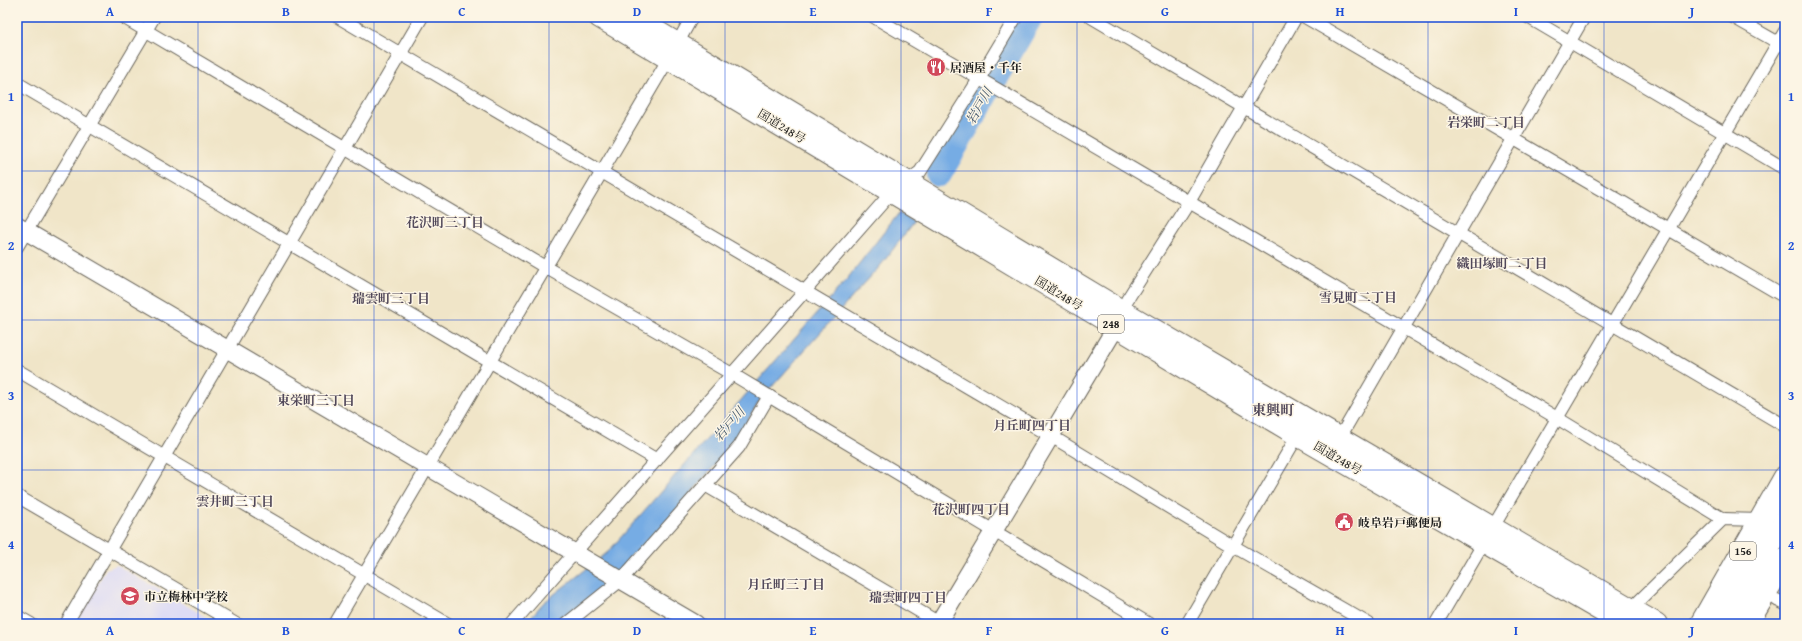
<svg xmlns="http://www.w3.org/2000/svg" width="1802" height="641" font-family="'Gentium Book Plus','Noto Serif JP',serif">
  <rect width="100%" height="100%" fill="#fcf5e5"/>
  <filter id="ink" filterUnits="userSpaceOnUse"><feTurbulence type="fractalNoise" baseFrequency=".025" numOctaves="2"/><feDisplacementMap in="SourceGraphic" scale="8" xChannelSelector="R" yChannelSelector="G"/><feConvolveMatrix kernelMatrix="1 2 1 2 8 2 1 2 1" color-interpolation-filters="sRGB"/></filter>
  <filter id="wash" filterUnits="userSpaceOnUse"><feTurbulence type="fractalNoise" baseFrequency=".012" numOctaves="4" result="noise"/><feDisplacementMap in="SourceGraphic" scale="16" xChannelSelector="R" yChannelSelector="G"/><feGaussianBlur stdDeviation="0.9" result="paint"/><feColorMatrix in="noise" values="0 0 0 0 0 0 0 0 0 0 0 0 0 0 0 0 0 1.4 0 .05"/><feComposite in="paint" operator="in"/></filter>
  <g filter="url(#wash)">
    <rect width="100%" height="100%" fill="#f0e5c8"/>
    <polygon fill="#d8d7f8" points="117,565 218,624 74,624 106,569"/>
    <polygon fill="#76ace4" stroke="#496480" points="899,213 914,222 881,265 760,400 734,443 629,565 557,624 525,624 543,603 608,552 847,279"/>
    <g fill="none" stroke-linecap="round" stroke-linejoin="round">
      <polyline stroke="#76ace4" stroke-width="26" points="939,174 1030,17"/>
    </g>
  </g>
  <g filter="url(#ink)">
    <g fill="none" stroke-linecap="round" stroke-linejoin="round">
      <defs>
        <g id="street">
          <polyline points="123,17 545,267 732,374 1149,624"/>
          <polyline points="338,17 1051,436 1233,546 1369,624"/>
          <polyline points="874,17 1557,418 1723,519"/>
          <polyline points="1091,17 1785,426"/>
          <polyline points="1305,17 1785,297"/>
          <polyline points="1528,17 1785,169"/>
          <polyline points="1733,17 1784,46"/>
          <polyline points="677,44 692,17"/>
          <polyline points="17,83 657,460"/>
          <polyline points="17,247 154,17"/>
          <polyline points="1120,317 1127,300 1189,202 1296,17"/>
          <polyline points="17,370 448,624"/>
          <polyline points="1339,439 1584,17"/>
          <polyline points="705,485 941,624"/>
          <polyline points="17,496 236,624"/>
          <polyline points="1777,600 1785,604"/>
          <polyline points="1631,609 1723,519 1761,520"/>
          <polyline points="17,616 31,624"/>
          <polyline points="66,624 422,17"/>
          <polyline points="335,624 669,58"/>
          <polyline points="512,624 892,192 920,172 979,79 1016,17"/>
          <polyline points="566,624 621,580 739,447 769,396"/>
          <polyline points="1187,624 1298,435"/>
          <polyline points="1436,624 1785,31"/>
        </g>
        <g id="secondary">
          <polyline points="17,226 696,624"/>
          <polyline points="938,624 1116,327"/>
        </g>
        <g id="highway">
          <polyline points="600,17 1298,435 1625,624"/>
          <polyline points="632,17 1123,312 1656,624"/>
          <polyline points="1701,624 1785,477"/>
          <polyline points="1724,624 1785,520"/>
          <polyline points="1747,624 1785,560"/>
        </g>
      </defs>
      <use href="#street" stroke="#666258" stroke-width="14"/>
      <use href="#secondary" stroke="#666258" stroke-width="19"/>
      <use href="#highway" stroke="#666258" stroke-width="24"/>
      <use href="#street" stroke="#fff" stroke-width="12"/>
      <use href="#secondary" stroke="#fff" stroke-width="17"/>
      <use href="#highway" stroke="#fff" stroke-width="22"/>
    </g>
  </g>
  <path fill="none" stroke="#1d4ed8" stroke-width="1" stroke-opacity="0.55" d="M198,17V624M374,17V624M549,17V624M725,17V624M901,17V624M1077,17V624M1253,17V624M1428,17V624M1604,17V624M17,171H1785M17,320H1785M17,470H1785"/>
  <defs>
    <symbol id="restaurant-disc" viewBox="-11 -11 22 22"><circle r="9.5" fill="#d1495b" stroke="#fcf5e5"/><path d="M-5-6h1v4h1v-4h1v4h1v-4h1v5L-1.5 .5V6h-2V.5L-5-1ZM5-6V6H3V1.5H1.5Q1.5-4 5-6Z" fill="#fff"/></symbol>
    <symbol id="civic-disc" viewBox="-11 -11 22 22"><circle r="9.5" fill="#d1495b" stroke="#fcf5e5"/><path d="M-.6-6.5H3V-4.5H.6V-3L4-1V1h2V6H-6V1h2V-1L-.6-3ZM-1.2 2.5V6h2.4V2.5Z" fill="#fff"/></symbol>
    <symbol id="school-disc" viewBox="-11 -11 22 22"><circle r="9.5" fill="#d1495b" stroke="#fcf5e5"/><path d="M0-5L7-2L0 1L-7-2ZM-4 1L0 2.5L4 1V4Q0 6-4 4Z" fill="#fff"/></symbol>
  </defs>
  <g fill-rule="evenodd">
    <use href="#restaurant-disc" x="925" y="56" width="22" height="22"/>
    <use href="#civic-disc" x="1333" y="511" width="22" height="22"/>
    <use href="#school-disc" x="119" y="585" width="22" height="22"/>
  </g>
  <g text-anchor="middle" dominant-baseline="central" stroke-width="3" stroke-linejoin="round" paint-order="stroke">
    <g fill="#fcf5e5" stroke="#5f5d58" stroke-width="1">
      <rect x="1098" y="315" width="26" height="18" rx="3"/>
      <rect x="1730" y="542" width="26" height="18" rx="3"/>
    </g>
    <g font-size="11" font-weight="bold" fill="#1c1c1c">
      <text x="1111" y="324">248</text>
      <text x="1743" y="551">156</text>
    </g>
    <g font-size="12" font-weight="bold" fill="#1c1c1c" stroke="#fcf5e5" text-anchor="start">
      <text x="950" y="67">居酒屋・千年</text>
      <text x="1358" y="522">岐阜岩戸郵便局</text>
      <text x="144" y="596">市立梅林中学校</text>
    </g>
    <g font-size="12" fill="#1c1c1c" stroke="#fcf5e5">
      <text transform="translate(782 126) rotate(31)">国道248号</text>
      <text transform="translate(1059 293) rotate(31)">国道248号</text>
      <text transform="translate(1338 458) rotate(30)">国道248号</text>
    </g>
    <g font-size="13" font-style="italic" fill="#40566c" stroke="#fcf5e5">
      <text transform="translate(979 106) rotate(-60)">岩戸川</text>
      <text transform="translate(729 424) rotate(-49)">岩戸川</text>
    </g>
    <g font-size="13" font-weight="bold" fill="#51485a" stroke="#fcf5e5">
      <text x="1486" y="122">岩栄町二丁目</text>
      <text x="445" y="222">花沢町三丁目</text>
      <text x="1502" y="263">織田塚町二丁目</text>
      <text x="1358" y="297">雪見町二丁目</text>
      <text x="391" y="298">瑞雲町三丁目</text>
      <text x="316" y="400">東栄町三丁目</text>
      <text x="1032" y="425">月丘町四丁目</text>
      <text x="235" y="501">雲井町三丁目</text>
      <text x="971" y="509">花沢町四丁目</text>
      <text x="786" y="584">月丘町三丁目</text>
      <text x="908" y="597">瑞雲町四丁目</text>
    </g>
    <g font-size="14" font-weight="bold" fill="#51485a" stroke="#fcf5e5">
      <text x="1273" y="410">東興町</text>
    </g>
  </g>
  <rect width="1802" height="641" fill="none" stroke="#fcf5e5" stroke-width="44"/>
  <rect x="22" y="22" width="1758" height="597" fill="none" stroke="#1d4ed8" stroke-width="1.5"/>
  <g font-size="13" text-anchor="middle" font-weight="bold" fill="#1d4ed8">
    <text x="110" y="16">A</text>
    <text x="286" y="16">B</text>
    <text x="462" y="16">C</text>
    <text x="637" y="16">D</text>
    <text x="813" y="16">E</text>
    <text x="989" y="16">F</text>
    <text x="1165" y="16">G</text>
    <text x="1340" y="16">H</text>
    <text x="1516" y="16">I</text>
    <text x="1692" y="16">J</text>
    <text x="11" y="101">1</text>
    <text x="1791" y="101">1</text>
    <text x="11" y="250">2</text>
    <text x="1791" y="250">2</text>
    <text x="11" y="400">3</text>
    <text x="1791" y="400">3</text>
    <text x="11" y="549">4</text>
    <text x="1791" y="549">4</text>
    <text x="110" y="635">A</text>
    <text x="286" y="635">B</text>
    <text x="462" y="635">C</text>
    <text x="637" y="635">D</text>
    <text x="813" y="635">E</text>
    <text x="989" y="635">F</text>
    <text x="1165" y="635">G</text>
    <text x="1340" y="635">H</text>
    <text x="1516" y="635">I</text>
    <text x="1692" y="635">J</text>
  </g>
</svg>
